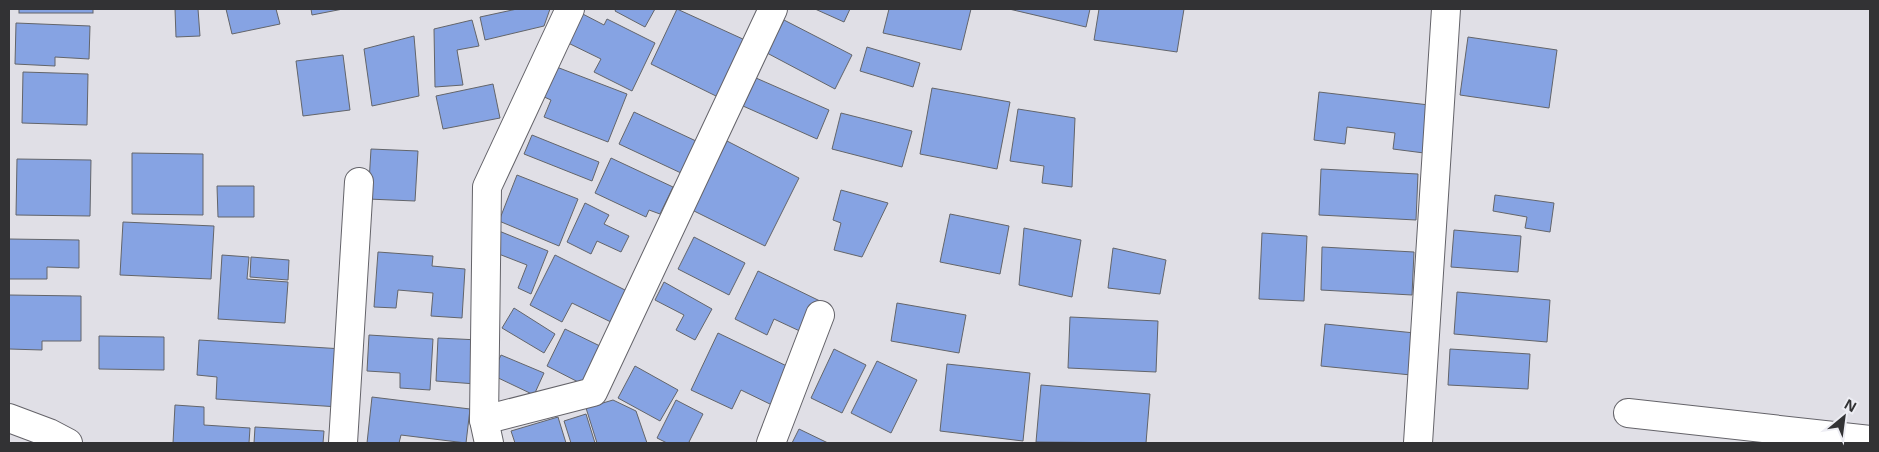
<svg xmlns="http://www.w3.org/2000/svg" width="1879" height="452" font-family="'Open Sans',sans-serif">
  <rect width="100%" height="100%" fill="#e0dfe6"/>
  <g fill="#86a3e3" stroke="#63656a">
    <rect x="19" y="9" width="74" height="4"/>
    <polygon points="175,9 198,9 200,36 176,37"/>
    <polygon points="226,9 276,9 280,24 232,34"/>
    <polygon points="311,9 343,9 312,15"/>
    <polygon points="517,9 550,9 544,26 485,40 480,17"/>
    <polygon points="616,9 655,9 645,27 615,11"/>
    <polygon points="677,9 745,40 718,97 651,64"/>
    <polygon points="815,9 850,9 844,22"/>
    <polygon points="889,9 971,9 961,50 883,33"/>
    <polygon points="1009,9 1090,9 1086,27"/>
    <polygon points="1099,9 1184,9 1177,52 1094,40"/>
    <polygon points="577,11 604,25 607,19 655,43 632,91 594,72 601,59 562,40"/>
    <polygon points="472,20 479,46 457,50 463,85 435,87 434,29"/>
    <polygon points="784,20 852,55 835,89 767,53"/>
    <polygon points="16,23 90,26 89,59 55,57 55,66 15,64"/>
    <polygon points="414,36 419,96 372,106 364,49"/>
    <polygon points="1468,37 1557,50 1549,108 1460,95"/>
    <polygon points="867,47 920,63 913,87 860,71"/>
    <polygon points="343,55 350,110 303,116 296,61"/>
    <polygon points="554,66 627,94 608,142 544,117 551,100 542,96"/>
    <polygon points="23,72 88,74 87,125 22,123"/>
    <polygon points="756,78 829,110 817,139 743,106"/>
    <polygon points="493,84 500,118 443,129 436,96"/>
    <polygon points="932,88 1010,102 997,169 920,154"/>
    <polygon points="1319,92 1429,105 1424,153 1393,149 1395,133 1347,127 1345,144 1314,140"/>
    <polygon points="1018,109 1075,118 1072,187 1042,183 1044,166 1010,161"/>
    <polygon points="634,112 696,141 681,173 619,144"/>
    <polygon points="841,113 912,131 902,167 832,149"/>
    <polygon points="532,135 599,162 592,181 524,154"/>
    <polygon points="727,141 799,178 765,246 692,210"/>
    <polygon points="371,149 418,151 415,201 368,199"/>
    <polygon points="132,153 203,154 203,215 132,214"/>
    <polygon points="611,158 673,187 660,214 649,210 646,217 595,193"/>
    <polygon points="17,159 91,160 90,216 16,215"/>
    <polygon points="1321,169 1418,174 1416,220 1319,215"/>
    <polygon points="517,175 578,199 559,246 499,221"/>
    <polygon points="217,186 254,186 254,217 218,217"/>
    <polygon points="841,190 888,203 862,257 834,250 841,223 833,220"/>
    <polygon points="1495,195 1554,203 1550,232 1525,228 1527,217 1493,211"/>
    <polygon points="585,203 609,215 604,224 629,236 621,252 597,241 591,254 567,242"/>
    <polygon points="950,214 1009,226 1000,274 940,262"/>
    <polygon points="123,222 214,226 211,279 120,275"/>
    <polygon points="1024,228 1081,240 1072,297 1019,285"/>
    <polygon points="1454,230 1521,236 1518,272 1451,267"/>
    <polygon points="499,231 548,251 531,294 518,288 527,265 491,251"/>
    <polygon points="1262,233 1307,236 1304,301 1259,299"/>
    <polygon points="694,237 745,263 729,295 678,269"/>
    <polygon points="9,239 79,240 79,268 47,267 47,279 9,279"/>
    <polygon points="1322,247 1414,252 1412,295 1321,290"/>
    <polygon points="1113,248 1166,260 1160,294 1108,288"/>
    <polygon points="378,252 433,256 432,266 465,269 462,318 431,316 433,293 398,290 396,308 374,307"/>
    <polygon points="222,255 249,257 247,279 288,282 285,323 218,319"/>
    <polygon points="555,255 631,293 615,324 572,303 562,322 530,305"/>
    <polygon points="251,257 289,260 288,280 250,277"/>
    <polygon points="758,271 820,301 804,333 774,319 767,335 735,319"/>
    <polygon points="664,282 712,309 695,340 676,330 684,315 655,300"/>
    <polygon points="1457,292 1550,300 1547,342 1454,334"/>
    <polygon points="9,295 81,296 81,341 42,341 42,350 9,349"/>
    <polygon points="897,303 966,315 959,353 891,341"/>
    <polygon points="514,308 555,334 544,353 502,328"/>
    <polygon points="1070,317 1158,321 1156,372 1068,368"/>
    <polygon points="1325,324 1415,333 1411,375 1321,366"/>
    <polygon points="565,329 602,347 584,385 547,366"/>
    <polygon points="718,333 793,369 774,406 741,390 732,409 691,390"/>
    <polygon points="369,335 433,339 430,390 400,388 400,373 367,371"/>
    <polygon points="99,336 164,337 164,370 99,369"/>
    <polygon points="438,338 479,340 476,384 436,381"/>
    <polygon points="199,340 343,349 339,407 216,399 217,377 197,375"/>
    <polygon points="834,349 866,365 842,413 811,398"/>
    <polygon points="1450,349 1530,354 1528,389 1448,385"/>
    <polygon points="501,355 544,373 534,395 492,375"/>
    <polygon points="877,361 917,380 891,433 851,413"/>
    <polygon points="947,364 1030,373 1023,441 940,431"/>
    <polygon points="635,366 678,390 660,421 618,398"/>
    <polygon points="1041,385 1150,394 1146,443 1036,442"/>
    <polygon points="372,397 470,409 466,443 401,435 399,443 367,443"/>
    <polygon points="613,400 636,411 647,443 597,443 586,408"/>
    <polygon points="676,400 703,414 689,442 691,443 667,443 657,438"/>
    <polygon points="175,405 204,407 204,425 250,428 249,443 173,443"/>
    <polygon points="586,414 595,443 571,443 564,421"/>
    <polygon points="558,417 566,443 515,443 511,431"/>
    <polygon points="255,427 324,431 323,443 254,443"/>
    <polygon points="799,429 828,443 792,443"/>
  </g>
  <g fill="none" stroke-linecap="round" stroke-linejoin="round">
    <defs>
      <g id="minor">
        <polyline points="1628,413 1870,440"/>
        <polyline points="9,418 49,433 68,443"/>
        <polyline points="484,420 593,392 773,9"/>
        <polyline points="343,443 359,182"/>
        <polyline points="489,443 484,420 487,187 570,9"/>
        <polyline points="771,443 820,315"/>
        <polyline points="1418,443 1446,9"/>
      </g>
    </defs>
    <use href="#minor" stroke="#646369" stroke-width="30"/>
    <use href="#minor" stroke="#fff" stroke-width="28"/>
  </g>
  <rect width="1879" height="452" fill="none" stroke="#323234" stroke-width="20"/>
  <g transform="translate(1844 417) rotate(29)" stroke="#ededf3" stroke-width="4" paint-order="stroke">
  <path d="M0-4L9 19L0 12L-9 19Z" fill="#323234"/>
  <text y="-8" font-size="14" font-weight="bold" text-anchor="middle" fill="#323234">N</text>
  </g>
</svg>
